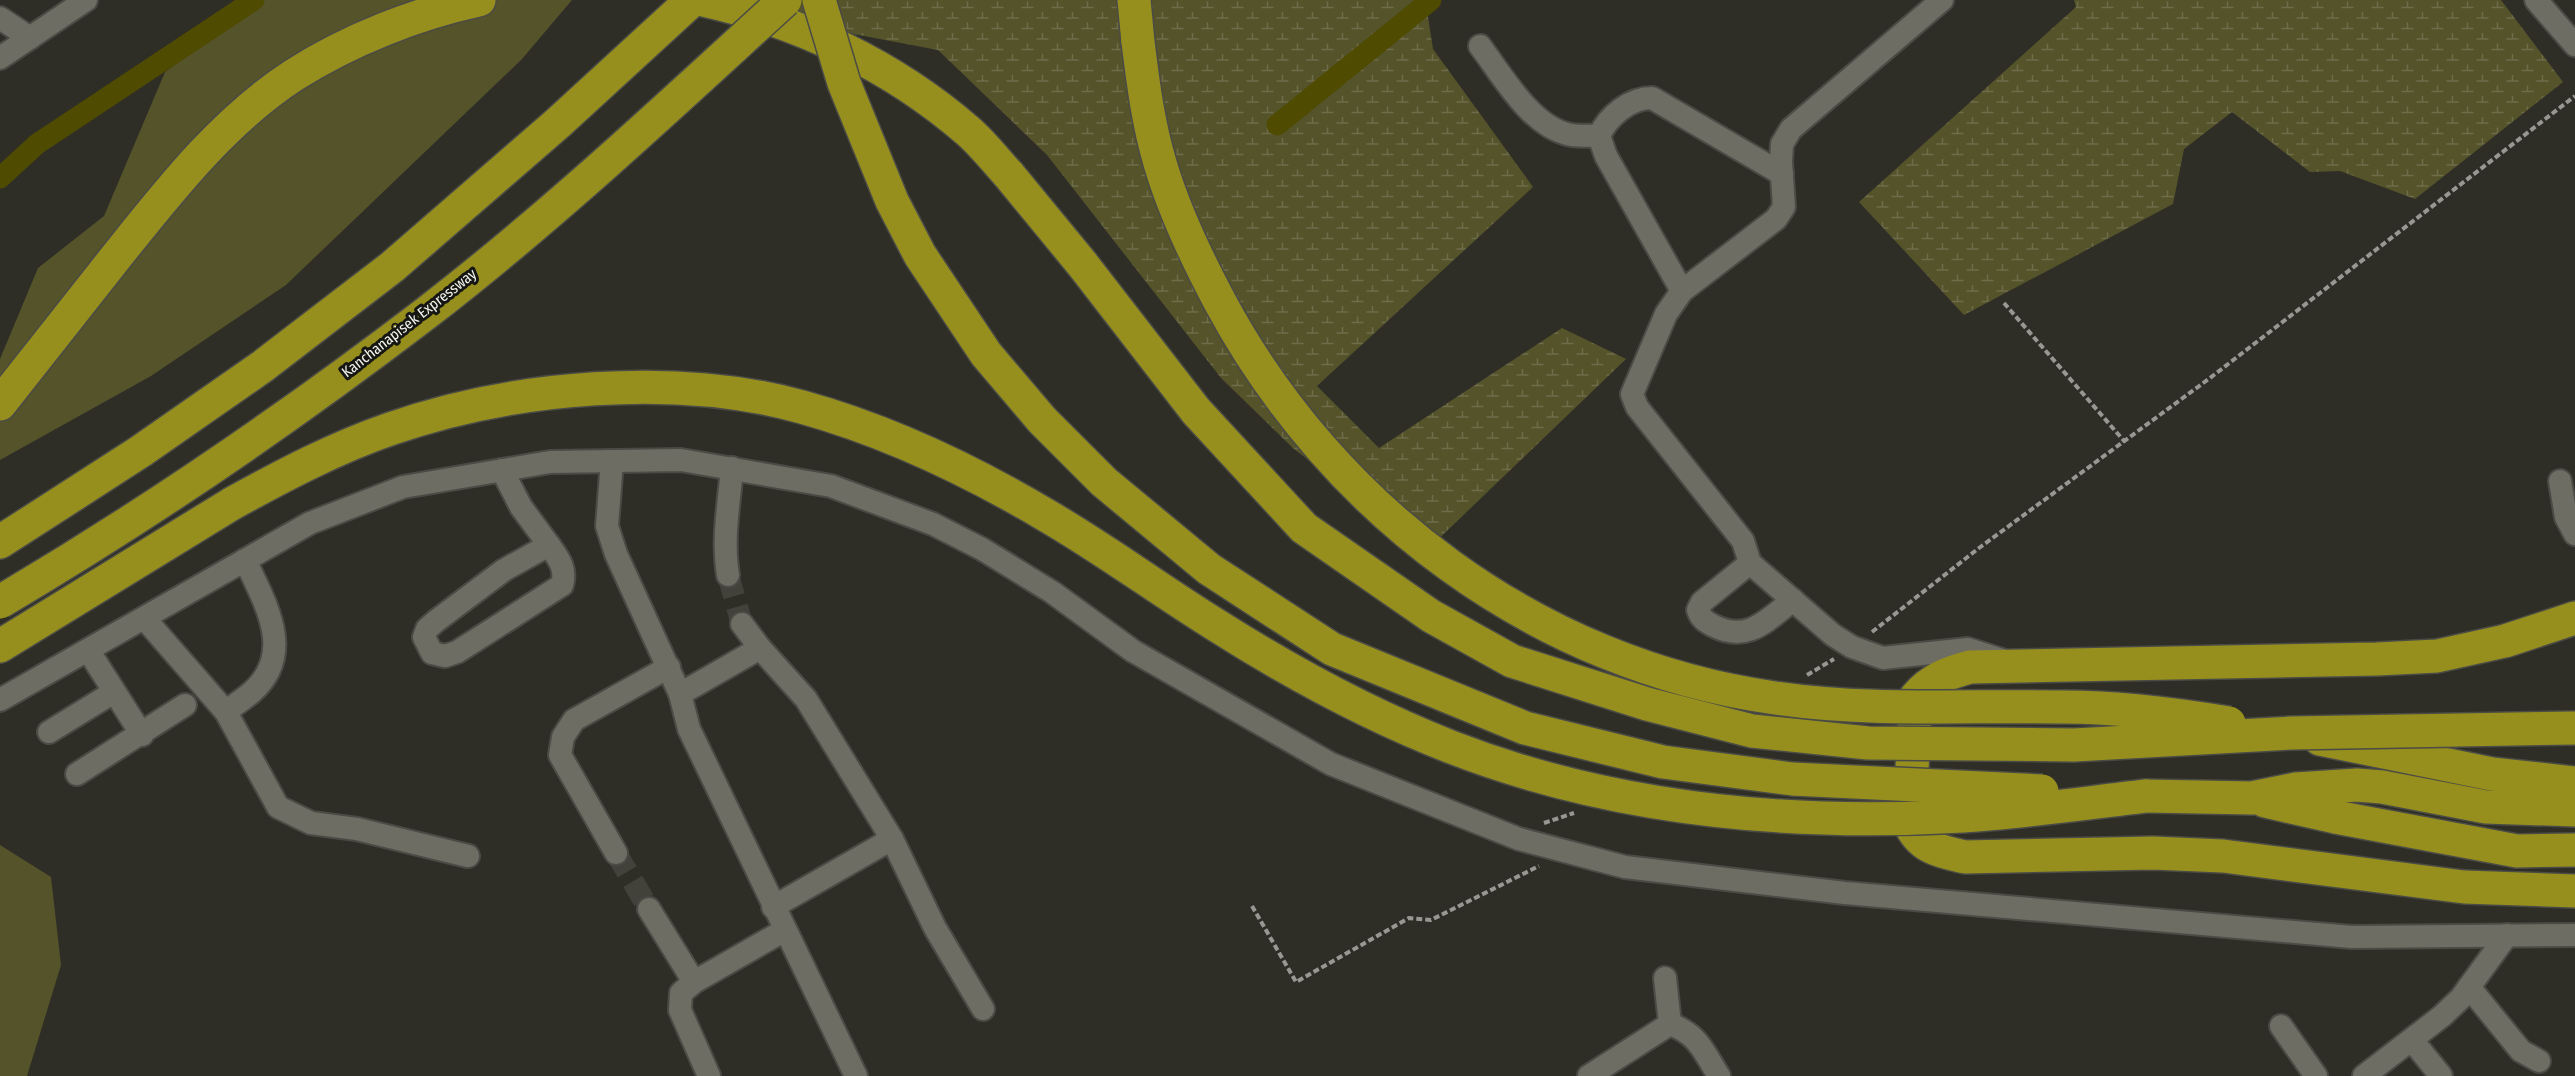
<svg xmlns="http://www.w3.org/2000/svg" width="2575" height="1076" font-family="'Fira Sans Condensed',sans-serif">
  <defs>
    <pattern id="wetland-marsh" width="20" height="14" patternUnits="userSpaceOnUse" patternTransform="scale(1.5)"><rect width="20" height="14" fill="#55532a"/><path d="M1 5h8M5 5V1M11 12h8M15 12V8" fill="none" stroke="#6e6c49"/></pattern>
  </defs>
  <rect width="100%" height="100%" fill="#2e2e27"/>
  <g fill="#55532a">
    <polygon points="263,0 572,0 522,59 286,285 151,376 0,460 0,359 38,268 104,216 165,72"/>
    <polygon points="0,845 51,877 61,965 27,1076 0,1076"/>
  </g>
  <g fill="url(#wetland-marsh)">
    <polygon points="744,0 1429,0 1426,4 1433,49 1533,187 1317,386 1379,448 1562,328 1626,359 1427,550 1294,449 1221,378 1047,155 938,50 827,29"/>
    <polygon points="2074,0 2501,0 2563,82 2415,199 2340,171 2310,172 2232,112 2184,149 2173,204 1964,315 1859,202 2076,7"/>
  </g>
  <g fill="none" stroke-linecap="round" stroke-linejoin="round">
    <g stroke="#4f4b00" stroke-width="21">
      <polyline points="1277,125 1431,0"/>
      <polyline points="0,178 37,144 254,0"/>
    </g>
    <g stroke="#42423b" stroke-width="22" stroke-dasharray="22 11" stroke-linecap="butt">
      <polyline points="728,575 742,624"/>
      <polyline points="616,853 649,909"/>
    </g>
    <defs>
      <g id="minor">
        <polyline points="1942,0 1791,129 1782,144 1781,162 1784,207 1776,219 1682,291 1666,314 1632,394 1637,407 1743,541 1750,563 1833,635 1852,647 1883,658 1968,649 2002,660"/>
        <polyline points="2536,0 2575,45"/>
        <polyline points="0,18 30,38"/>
        <path d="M1480,46C1502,75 1530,125 1567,134C1577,137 1589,135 1599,136"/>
        <polyline points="0,58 86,0"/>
        <path d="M1682,291L1606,156L1599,136C1608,116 1630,98 1652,98L1782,174"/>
        <polyline points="612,461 607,526 616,554 680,694 689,729 856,1076"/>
        <path d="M502,470L521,507L549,545L504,570L436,621L427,629L424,637L432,653L445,656L457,652L562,585C567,568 558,558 549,545"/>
        <polyline points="2560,481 2566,517 2575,534"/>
        <path d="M245,560C265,603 296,653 252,692C244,699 234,705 226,712L278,807L311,823L357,829L468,856"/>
        <path d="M1750,563L1702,602L1698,610C1701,619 1706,622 1714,626C1748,643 1767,620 1793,600"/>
        <path d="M728,575C722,540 729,503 732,468"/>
        <polyline points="145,619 226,712"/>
        <polyline points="742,624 760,648 806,699 892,839 935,928 983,1009"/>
        <polyline points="88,650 142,735"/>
        <polyline points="680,694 760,648"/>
        <polyline points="0,700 310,523 403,487 550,462 681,460 831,486 933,524 982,549 1052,592 1133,651 1331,764 1519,839 1625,867 1845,893 2352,937 2575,935"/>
        <polyline points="49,732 114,692"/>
        <polyline points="77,774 185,705"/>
        <polyline points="616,853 560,755 563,737 574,720 669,667"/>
        <polyline points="773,907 892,839"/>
        <polyline points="649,909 694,982"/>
        <polyline points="1665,978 1670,1024"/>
        <polyline points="2469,987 2521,1051 2539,1061"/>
        <polyline points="2281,1026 2316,1076"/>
        <polyline points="2412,1040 2441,1076"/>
        <polyline points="709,1076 680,1010 681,993 694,982 785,930"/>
        <path d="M1589,1076L1670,1024C1699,1035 1703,1051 1719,1076"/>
        <polyline points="2364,1076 2442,1016 2461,998 2507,935"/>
      </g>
      <g id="highway">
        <path d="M703,0C801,22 893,66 968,131C983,144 996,161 1009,175"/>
        <polyline points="1134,0 1138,42"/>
        <path d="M0,404C39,355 77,306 116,257C168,192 223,121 294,75C349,40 415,14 479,0"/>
        <polyline points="0,542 141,451 263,366 392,267 558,123 692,0"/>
        <path d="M2575,618L2505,641L2437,656L2377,659L1970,667C1948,673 1931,679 1916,697L1909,822C1920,848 1939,851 1965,857L2153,853L2223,856L2464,887L2575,891"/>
        <polyline points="0,646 233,503"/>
        <polyline points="2320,739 2492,774 2575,783"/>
        <polyline points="2146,796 2252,798 2296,789 2357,785 2382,787 2486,807 2575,810"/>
        <polyline points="2265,801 2335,817 2517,851 2575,850"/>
      </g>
    </defs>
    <use href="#minor" stroke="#4b4b45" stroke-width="26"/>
    <use href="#highway" stroke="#4b4b45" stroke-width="36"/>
    <g stroke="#989892" stroke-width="4" stroke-dasharray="6 3" stroke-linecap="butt">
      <polyline points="2004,303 2125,442"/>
      <polyline points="1872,632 1979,548 2210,378 2575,96"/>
      <polyline points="1807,675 1834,659"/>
      <polyline points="1544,823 1574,813"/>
      <polyline points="1252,906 1296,982 1409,918 1431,920 1539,866"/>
    </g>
    <use href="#minor" stroke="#6d6d64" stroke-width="22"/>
    <use href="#highway" stroke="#968f1e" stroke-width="33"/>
    <defs>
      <g id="highway-bridge">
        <polyline points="819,0 844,83 892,201 920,255 986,354 1042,420 1104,482 1209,569 1332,649 1525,728 1663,762 1792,779 2042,791"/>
        <path d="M1138,42C1143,82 1148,123 1160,163C1174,211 1196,257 1220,302C1332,511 1538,665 1775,698C1870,712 1968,705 2064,707C2119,707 2174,714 2229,723"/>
        <polyline points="1009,175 1083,265 1196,411 1304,528 1431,616 1512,661 1647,704 1752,731 1868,743 2074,745 2291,733 2575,728"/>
        <path d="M233,503C284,475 335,448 390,429C513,386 676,372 802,407C888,431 968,469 1044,514C1103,548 1158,589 1216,625C1290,672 1369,715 1451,747C1613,810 1790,826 1963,816C2024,812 2085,803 2146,796"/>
        <path d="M0,602C147,515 289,418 425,314C551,217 668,107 785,0"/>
      </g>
    </defs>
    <use href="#highway-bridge" stroke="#4b4b45" stroke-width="36" stroke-linecap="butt"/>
    <use href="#highway-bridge" stroke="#968f1e" stroke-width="33"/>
  </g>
  <g text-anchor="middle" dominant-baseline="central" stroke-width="6" stroke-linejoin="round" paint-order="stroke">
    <g font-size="15" fill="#f4f4ef" stroke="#161613">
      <text transform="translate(409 323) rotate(-38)">Kanchanapisek Expressway</text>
    </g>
  </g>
</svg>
